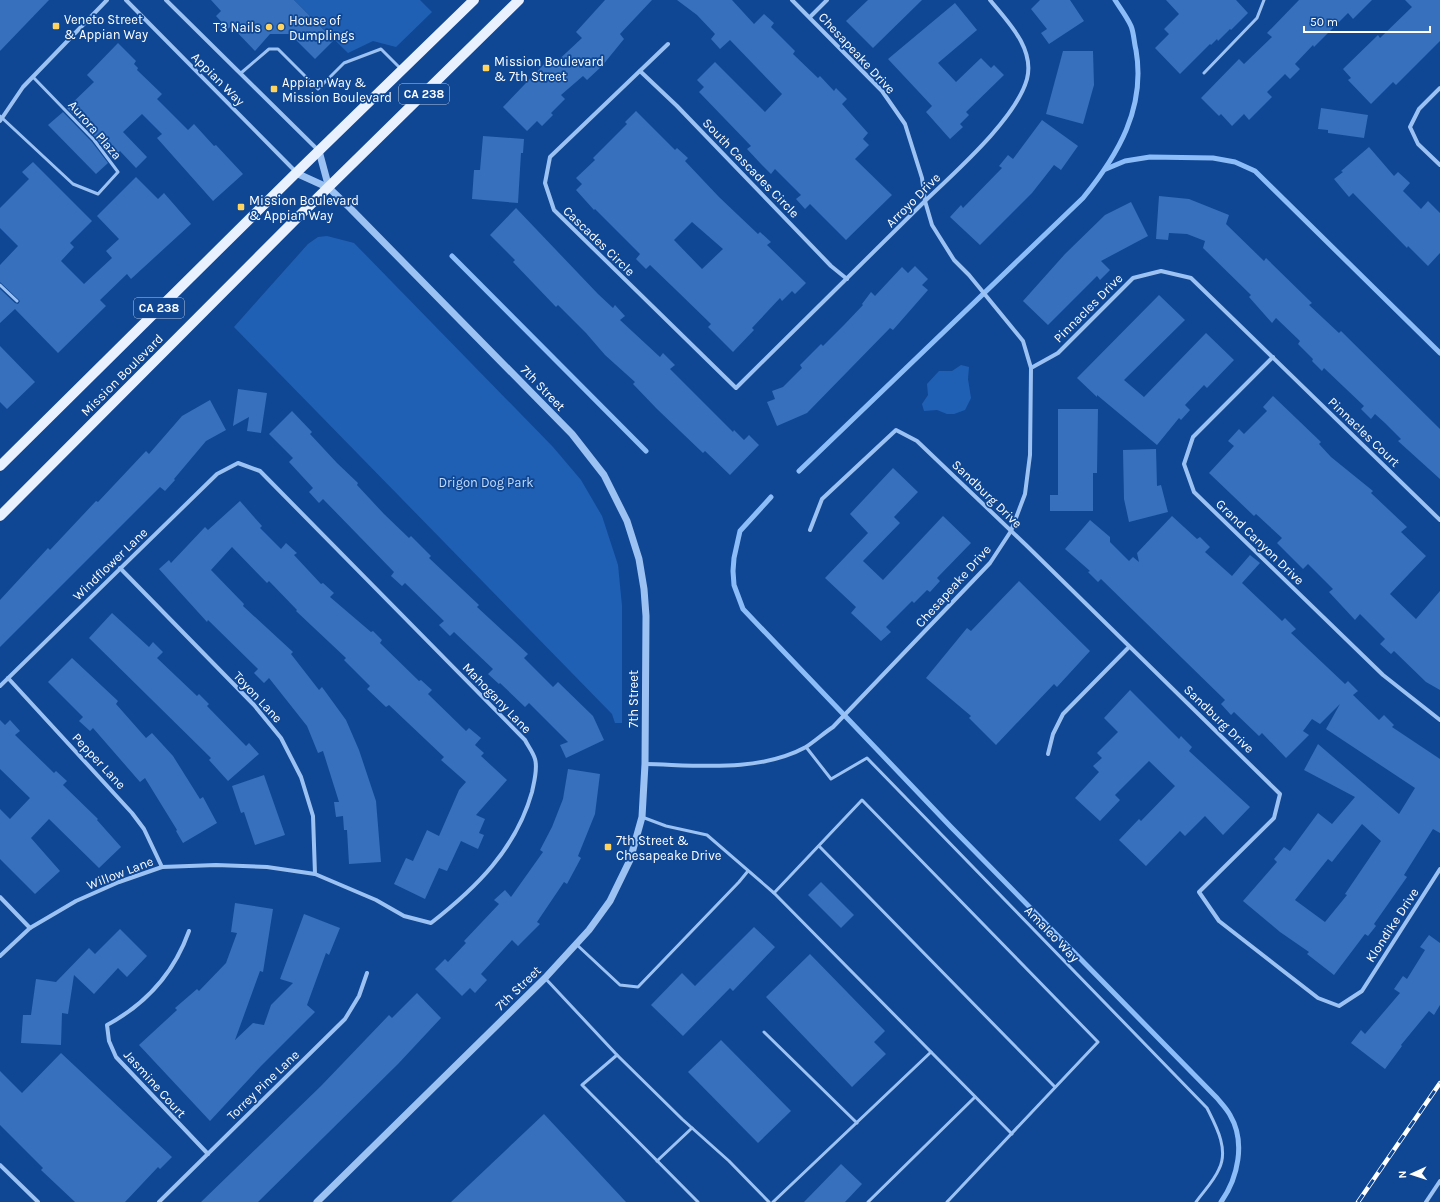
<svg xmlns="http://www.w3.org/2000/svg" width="1440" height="1202" font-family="Karla,sans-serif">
  <rect width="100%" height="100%" fill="#0f4794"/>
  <g fill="#2060b4">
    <polygon points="294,0 420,0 432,12 396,47 373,41 348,53"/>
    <polygon points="327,236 354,243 553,447 581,480 602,516 618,565 622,606 622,723 615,723 612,714 234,327 308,244 318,237"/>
    <polygon points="961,365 969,367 968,379 971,398 965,410 954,414 947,414 937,410 924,411 922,404 928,395 927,384 939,371 952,371"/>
  </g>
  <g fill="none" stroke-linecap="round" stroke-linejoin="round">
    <g stroke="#8dbdf8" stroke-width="5">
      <polyline points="1106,169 1125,161 1150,157 1213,158 1235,162 1255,171 1440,353"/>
      <polyline points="452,256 646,451"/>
      <path d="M799,471L1083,198C1118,155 1146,108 1136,50C1134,43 1134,33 1131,26C1127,17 1120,8 1115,0"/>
      <path d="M771,497L740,531L734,558L733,571L734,585L743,609L951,827L1217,1098C1221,1103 1227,1109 1230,1115C1246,1142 1238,1178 1221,1202"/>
    </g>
  </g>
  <g fill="#3770bd" fill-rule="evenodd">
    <polygon points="0,0 49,0 0,51"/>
    <polygon points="211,0 294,0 334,40 315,59 290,34 270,34 255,51 231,26 228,29 216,16 221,11"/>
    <polygon points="605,0 652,0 620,34 624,39 602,66 587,80 583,76 561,95 565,99 551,113 553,115 542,126 537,121 527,131 503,107 547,61 552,66 582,38 576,32"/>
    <polygon points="677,0 732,0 754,24 764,14 774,23 771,27 795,51 793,54 818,78 820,76 834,91 836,88 847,99 842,104 868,133 863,139 869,145 855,159 892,195 846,240 810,204 805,209 796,199 801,195 775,169 771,174 761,164 747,149 751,146 699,92 704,87 697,80 715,62 765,112 782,94 730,40 720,49 711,39 715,34 697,15"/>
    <polygon points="868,0 922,0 873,48 846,21"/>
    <polygon points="1040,0 1070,0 1084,21 1049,44 1041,33 1047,29 1031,9"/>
    <polygon points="1166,0 1236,0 1248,13 1231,30 1230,29 1218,41 1217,39 1211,45 1210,44 1180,74 1155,48 1169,34 1164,29 1179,14"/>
    <polygon points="1299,0 1372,0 1353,19 1348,13 1314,47 1313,45 1295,64 1300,69 1290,79 1285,74 1267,92 1272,97 1249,120 1244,114 1232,126 1221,114 1219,116 1201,98 1239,59 1244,64 1272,37 1267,33"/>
    <polygon points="1405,0 1440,0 1440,41 1396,85 1393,82 1371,104 1348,80 1351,78 1343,69 1378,35 1380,38 1412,7"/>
    <polygon points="955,3 977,30 938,63 956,82 981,58 991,68 994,65 1004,75 966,112 969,115 960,124 963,127 950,139 926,112 932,106 888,59"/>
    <polygon points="118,43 136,61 134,64 138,68 137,70 162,94 157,99 188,130 194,124 214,146 216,145 243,174 213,201 157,138 162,134 142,114 123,132 147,157 136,168 120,151 112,159 96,138 67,108 94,82 87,75"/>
    <polygon points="1063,51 1093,51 1094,85 1083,124 1046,114"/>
    <polygon points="1321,108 1368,115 1364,138 1328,133 1328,130 1318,129"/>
    <path d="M636,111L675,150L677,148L688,158L685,161L719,197L758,234L760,232L771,242L767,245L806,283L795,294L792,291L782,301L780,298L752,328L754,330L733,352L708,327L711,324L675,289L650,265L646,269L636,259L640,254L595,209L594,210L576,190L582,184L576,178L595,160L593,158L627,124L625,122ZM692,222L723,249L702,269L674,240Z"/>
    <polygon points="63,112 92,142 108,163 96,174 48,125"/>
    <polygon points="1042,120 1078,146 1061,170 1054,165 1032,193 980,245 950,217 961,205 963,208 1002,168 999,166 1008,155 1013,159"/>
    <polygon points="483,136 524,139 523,153 521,153 518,203 472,199 474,170 480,170"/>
    <polygon points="1369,147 1394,176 1398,172 1410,183 1403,191 1421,209 1428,201 1440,213 1440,253 1428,266 1408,246 1407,248 1353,193 1349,197 1334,179 1343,172 1341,171"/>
    <polygon points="33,162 92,221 70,243 74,247 61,261 84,284 112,258 106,251 119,239 97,216 136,177 158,199 164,193 191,224 131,279 127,274 100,300 106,306 58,353 15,309 0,323 0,289 15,303 18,304 20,301 0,282 0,265 18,246 0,228 0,208 29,179 22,172"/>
    <polygon points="1159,196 1189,199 1229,215 1226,224 1264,261 1266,258 1312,303 1309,305 1339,333 1341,331 1440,429 1440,479 1398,441 1401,439 1385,423 1375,414 1371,419 1361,409 1364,406 1324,368 1322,371 1312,361 1313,359 1298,344 1300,341 1276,318 1272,323 1249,297 1251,295 1203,248 1205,241 1187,234 1169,233 1168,240 1156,239"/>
    <polygon points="1131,202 1148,236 1101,261 1110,270 1100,280 1097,276 1048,325 1023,301 1065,254 1105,215"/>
    <polygon points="516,208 598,294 613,308 615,305 625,316 620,320 660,357 663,353 675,365 670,369 733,432 734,430 744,440 749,435 759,445 730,475 705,451 703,453 657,409 633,384 635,382 605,355 586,333 558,305 556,307 513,262 515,260 490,235"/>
    <polygon points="915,266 928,279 922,285 928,290 893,330 890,328 807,413 777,426 767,402 775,399 772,391 783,387 802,368 800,365 821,344 823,346 844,325 863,305 862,304 871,292 875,296 902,267 908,273"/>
    <polygon points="1159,295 1185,320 1124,380 1144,397 1206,333 1234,360 1207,388 1204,385 1185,405 1190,410 1181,420 1179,418 1157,445 1097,395 1097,397 1077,378"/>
    <polygon points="0,346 35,382 7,409 0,402"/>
    <polygon points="238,389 267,393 261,433 247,431 249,417 233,426"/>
    <polygon points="1273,396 1321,442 1319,444 1331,457 1373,491 1371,493 1407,527 1401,532 1426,556 1390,594 1416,619 1440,591 1440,690 1426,682 1394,651 1391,654 1380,644 1385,639 1360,614 1355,620 1329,592 1333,589 1308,564 1303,569 1277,543 1282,538 1256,514 1254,516 1209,473 1234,446 1228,441 1239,429 1244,434 1267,411 1263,407"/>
    <polygon points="210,400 226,430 206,441 174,479 175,480 165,491 160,487 0,647 0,600 48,548 50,550 96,501 98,502 146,451 149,454 182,416"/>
    <polygon points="1058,409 1098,409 1097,473 1093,473 1093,511 1050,511 1050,495 1058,495"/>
    <polygon points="292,411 312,432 310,434 337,463 358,483 357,485 384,514 409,538 411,536 431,556 429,558 479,605 477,607 528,654 524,658 553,687 558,682 593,716 604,740 566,758 560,745 568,742 529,703 525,707 500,683 499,684 488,674 493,669 454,632 450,636 439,625 444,621 405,583 402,586 391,576 394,572 323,499 319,503 309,492 313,488 289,462 293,458 269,434"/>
    <polygon points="1156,449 1157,486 1161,485 1168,512 1129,522 1124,499 1123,450"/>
    <polygon points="893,468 918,492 894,517 900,523 863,561 883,580 943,516 971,543 937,578 940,581 930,592 927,590 914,603 912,601 886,627 891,632 881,641 851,613 856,607 825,578 868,533 850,514"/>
    <polygon points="240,501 262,526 260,528 281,549 286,543 297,553 294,555 321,584 323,583 334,593 330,597 371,632 373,631 382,640 380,643 419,681 421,680 432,690 428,694 466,731 469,728 481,738 475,745 484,753 481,756 507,780 476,815 485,819 479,833 484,835 478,849 461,841 447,871 439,868 425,899 394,884 406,858 413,861 427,830 439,836 459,790 466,782 441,760 444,757 389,705 386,707 367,689 370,686 344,660 346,658 296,611 297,610 269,581 267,583 232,547 211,570 244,604 243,606 293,652 291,654 319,690 322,687 346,720 359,750 376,801 381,862 349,864 347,830 344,830 343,816 336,817 334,802 339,802 323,751 318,753 307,726 269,678 264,683 254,673 258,669 208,620 207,622 159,569 169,560 171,563 205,527 208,530"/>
    <path d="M1172,516L1197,539L1200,537L1210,547L1205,552L1232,576L1250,555L1260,563L1242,583L1282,621L1285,618L1296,629L1291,633L1345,684L1348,681L1358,691L1353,695L1379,720L1384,715L1394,725L1392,727L1440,759V833L1433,829L1404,875L1407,877L1374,924L1376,926L1368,936L1365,934L1334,975L1307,954L1309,952L1280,932L1243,901L1277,862L1274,859L1284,847L1290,851L1318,813L1332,824L1355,797L1304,770L1318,744L1399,814L1415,788L1326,729L1340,704L1320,724L1312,719L1303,731L1309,735L1286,758L1262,733L1259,736L1234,712L1231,715L1221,704L1225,700L1101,579L1098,582L1088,572L1090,571L1065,549L1090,520L1110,537V542L1129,561L1133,557L1139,562L1137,553ZM1362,824L1381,841L1345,894L1347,895L1325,922L1295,900L1328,859L1332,862Z"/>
    <polygon points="1019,581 1090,651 1057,687 1054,684 996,745 969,718 971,716 926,678 967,628 971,631"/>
    <polygon points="112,613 149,647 153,642 163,652 157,658 197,696 199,694 209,704 207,706 246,746 249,743 259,754 228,781 209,760 211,758 89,638"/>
    <polygon points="72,658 118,701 116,704 146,738 152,733 173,756 200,799 203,797 217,823 183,843 176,831 177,830 145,778 140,782 93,728 90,731 79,721 83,717 48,682"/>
    <polygon points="1130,690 1179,739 1181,736 1192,747 1189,751 1250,807 1223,835 1205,816 1185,836 1180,831 1146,866 1119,840 1139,819 1141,821 1175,786 1149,761 1115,795 1120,800 1100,821 1075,798 1099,772 1093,766 1102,758 1097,753 1118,732 1104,718"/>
    <polygon points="0,720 5,725 10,720 20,731 15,735 54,773 56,771 67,781 63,785 98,819 97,820 121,847 99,868 49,819 31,838 60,871 35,894 0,859 0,809 10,819 30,798 0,769"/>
    <polygon points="568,769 600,774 595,814 578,856 581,858 567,884 564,882 537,922 540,924 518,946 512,940 481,974 487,980 475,993 470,988 462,996 435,969 445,959 448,962 466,943 464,941 499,904 494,900 505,890 511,897 543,852 540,850 552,827 563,799"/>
    <polygon points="264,775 285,835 255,845 244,812 241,813 232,786"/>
    <polygon points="821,882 854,915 841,928 808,895"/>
    <polygon points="235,903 273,909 263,972 260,971 235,1040 253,1023 264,1025 271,1005 293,983 280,979 304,914 340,928 329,955 326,953 307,1005 315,1012 261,1066 210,1121 139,1045 177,1010 175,1008 197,989 199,991 226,963 237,933 231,932"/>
    <polygon points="754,927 775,947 733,991 730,988 683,1036 651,1005 682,973 695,986"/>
    <polygon points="120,929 147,956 127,977 118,968 94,994 74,975 68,1014 62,1013 61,1045 21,1043 23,1015 31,1015 36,979 56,982 89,948 95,954"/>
    <polygon points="1429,935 1440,943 1440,1005 1434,1015 1429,1011 1401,1045 1402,1046 1385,1069 1351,1043 1361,1030 1365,1034 1400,993 1394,989 1403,976 1407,979 1425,950 1420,947"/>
    <polygon points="810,954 885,1031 874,1042 886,1054 852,1087 766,997"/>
    <polygon points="417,993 441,1018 398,1064 258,1202 201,1202 321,1086 389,1015 392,1018"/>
    <polygon points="721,1040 791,1111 758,1143 688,1072"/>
    <polygon points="61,1053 172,1157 160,1169 158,1167 125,1202 75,1202 41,1170 43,1168 0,1125 0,1071 22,1093"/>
    <polygon points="544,1114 626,1202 451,1202"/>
    <polygon points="841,1164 862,1184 845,1202 804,1202"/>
  </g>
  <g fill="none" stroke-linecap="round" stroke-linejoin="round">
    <g stroke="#9cc2f4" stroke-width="3">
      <polyline points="241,73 269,49 278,49 318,89 344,63 381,49 400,68"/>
      <polyline points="1204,73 1257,18 1264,0"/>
      <polyline points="0,116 73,184 98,194 118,172 94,140 33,77"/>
      <polyline points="0,285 17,301"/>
      <path d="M806,747L831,779L867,758L1207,1108C1216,1126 1229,1149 1219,1169C1214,1181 1203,1192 1196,1202"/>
      <polyline points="642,817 666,826 707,835 774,893 1012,1134"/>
      <polyline points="819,846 1055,1087"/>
      <polyline points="774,893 862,800 1098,1042 947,1202"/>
      <polyline points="576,944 620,985 638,987 739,882 748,871"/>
      <polyline points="545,978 617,1055 682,1119 729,1161 769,1202"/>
      <polyline points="764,1032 857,1123"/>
      <polyline points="617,1055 582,1085 698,1202"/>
      <polyline points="657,1161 692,1128"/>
      <polyline points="773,1202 931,1052"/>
      <polyline points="868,1202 975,1097"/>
    </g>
    <g stroke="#9cc2f4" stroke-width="4">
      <polyline points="126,0 296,172"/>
      <polyline points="166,0 319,151"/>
      <polyline points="810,17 827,0"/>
      <path d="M668,44L550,157L545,183L554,210L736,388C799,326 862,263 925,201C955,172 1016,119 1027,79C1035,48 1007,21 990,0"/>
      <polyline points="640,71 677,106 831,266 847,279"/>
      <polyline points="1440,88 1419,109 1410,127 1418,144 1440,165"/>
      <polyline points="0,121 23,87 107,0"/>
      <polyline points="1273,357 1193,437 1184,464 1194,492 1383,675 1440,720"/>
      <polyline points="1031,368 1058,353 1133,278 1161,271 1191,278 1440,520"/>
      <polyline points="810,530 822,499 896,430 917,441 1027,546 1280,794 1274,818 1199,892 1219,921 1318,998 1339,1006 1362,991 1440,869"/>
      <polyline points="120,568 254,705 281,738 301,777 313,816 315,874"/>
      <polyline points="8,678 132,813 144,829 162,867"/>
      <path d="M0,686L217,474L238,463L260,471L525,740C528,746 533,752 535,759C538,769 534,782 532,792C516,849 476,888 431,923L404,916L376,900L315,874L267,867L216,865L162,867L119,882L76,901L30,928L0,956"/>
      <polyline points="1048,754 1053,734 1063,714 1129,647"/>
      <path d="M645,764C697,765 758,773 806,747C815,741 824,733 833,727L990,563L1011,531L1025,494L1030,455L1031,368L1023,341L969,275L954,260L932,225L925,201L922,178L905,124L882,91L792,0"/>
      <polyline points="0,897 30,928"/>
      <path d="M189,931C174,973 146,1004 107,1025L109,1041L116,1057L208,1154"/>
      <polyline points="0,1165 38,1202"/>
      <polyline points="159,1202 345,1019 359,996 367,973"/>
      <polyline points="1426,1202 1440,1181"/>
    </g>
    <g stroke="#9cc2f4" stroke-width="7">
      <polyline points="319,151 329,188"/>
      <polyline points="296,173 329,188 350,208 572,434 604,475 627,521 639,559 644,589 646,616 645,764 642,817 630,860 610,901 589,930 545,978 317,1202"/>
    </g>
    <g stroke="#e9f1ff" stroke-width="10">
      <polyline points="0,466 296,173 474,0"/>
      <polyline points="0,516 297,218 519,0"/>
    </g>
    <defs>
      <polyline id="rail" points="1358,1202 1440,1083"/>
    </defs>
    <use href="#rail" stroke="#fff" stroke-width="4.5"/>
    <use href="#rail" stroke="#0f4794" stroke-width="3" stroke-dasharray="9" stroke-linecap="butt"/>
  </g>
  <g fill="#ffd35f" stroke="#0f4794" stroke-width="1.5">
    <rect x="52" y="22" width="8" height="8" rx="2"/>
    <circle cx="269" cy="27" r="4"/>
    <circle cx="281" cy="27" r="4"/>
    <rect x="482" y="64" width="8" height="8" rx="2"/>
    <rect x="270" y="85" width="8" height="8" rx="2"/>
    <rect x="237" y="203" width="8" height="8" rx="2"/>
    <rect x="604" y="843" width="8" height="8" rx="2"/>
  </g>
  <g text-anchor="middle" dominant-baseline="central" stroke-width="3.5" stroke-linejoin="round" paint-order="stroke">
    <g fill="#0f4794" stroke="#b7c8df" stroke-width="1">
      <rect x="399" y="84" width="50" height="20" rx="3"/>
      <rect x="134" y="298" width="50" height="20" rx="3"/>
    </g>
    <g font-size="12" font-weight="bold" fill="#fff">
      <text x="424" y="94">CA 238</text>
      <text x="159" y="308">CA 238</text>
    </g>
    <g font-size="13" fill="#fff" stroke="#0f4794" text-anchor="start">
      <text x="64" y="19">Veneto Street<tspan x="64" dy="15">&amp; Appian Way</tspan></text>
      <text x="289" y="20">House of<tspan x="289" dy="15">Dumplings</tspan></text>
      <text x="261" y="27" text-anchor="end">T3 Nails</text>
      <text x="494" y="61">Mission Boulevard<tspan x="494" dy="15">&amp; 7th Street</tspan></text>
      <text x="282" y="82">Appian Way &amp;<tspan x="282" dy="15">Mission Boulevard</tspan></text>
      <text x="249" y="200">Mission Boulevard<tspan x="249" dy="15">&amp; Appian Way</tspan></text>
      <text x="616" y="840">7th Street &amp;<tspan x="616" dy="15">Chesapeake Drive</tspan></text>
    </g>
    <g font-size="13" fill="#fff" stroke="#0f4794">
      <text transform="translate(857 53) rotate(47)">Chesapeake Drive</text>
      <text transform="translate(218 79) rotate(45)">Appian Way</text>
      <text transform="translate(95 130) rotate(49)">Aurora Plaza</text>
      <text transform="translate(751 168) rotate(46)">South Cascades Circle</text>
      <text transform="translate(913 200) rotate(-45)">Arroyo Drive</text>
      <text transform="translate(599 241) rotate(44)">Cascades Circle</text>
      <text transform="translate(1088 308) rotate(-45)">Pinnacles Drive</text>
      <text transform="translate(122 375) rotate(-45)">Mission Boulevard</text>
      <text transform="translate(543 388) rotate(46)">7th Street</text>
      <text transform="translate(1364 432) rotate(44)">Pinnacles Court</text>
      <text transform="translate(987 494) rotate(44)">Sandburg Drive</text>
      <text transform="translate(1260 542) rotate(44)">Grand Canyon Drive</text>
      <text transform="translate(110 564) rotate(-44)">Windflower Lane</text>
      <text transform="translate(953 586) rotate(-48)">Chesapeake Drive</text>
      <text transform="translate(258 697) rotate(47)">Toyon Lane</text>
      <text transform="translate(497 698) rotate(46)">Mahogany Lane</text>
      <text transform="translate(633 699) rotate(-90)">7th Street</text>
      <text transform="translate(1219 719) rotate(44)">Sandburg Drive</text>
      <text transform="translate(99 761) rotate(47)">Pepper Lane</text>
      <text transform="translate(120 873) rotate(-21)">Willow Lane</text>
      <text transform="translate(1392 925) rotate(-57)">Klondike Drive</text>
      <text transform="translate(1052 934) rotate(46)">Amaleo Way</text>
      <text transform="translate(518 988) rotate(-44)">7th Street</text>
      <text transform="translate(155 1084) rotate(48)">Jasmine Court</text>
      <text transform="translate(263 1085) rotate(-44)">Torrey Pine Lane</text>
    </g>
    <g font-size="13" fill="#c4ddfe" stroke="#0f4794">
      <text x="486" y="482">Drigon Dog Park</text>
    </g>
  </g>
  <g transform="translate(1412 1174) rotate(267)" stroke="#0f4794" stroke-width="3" paint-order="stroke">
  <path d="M0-3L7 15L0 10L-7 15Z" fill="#ffffff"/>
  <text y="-6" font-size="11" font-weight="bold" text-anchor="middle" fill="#ffffff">N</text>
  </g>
  <path d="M1304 26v6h126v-6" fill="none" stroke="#ffffff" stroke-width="2"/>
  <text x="1310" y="26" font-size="12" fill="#ffffff" stroke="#0f4794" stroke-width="3" paint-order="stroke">50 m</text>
</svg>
